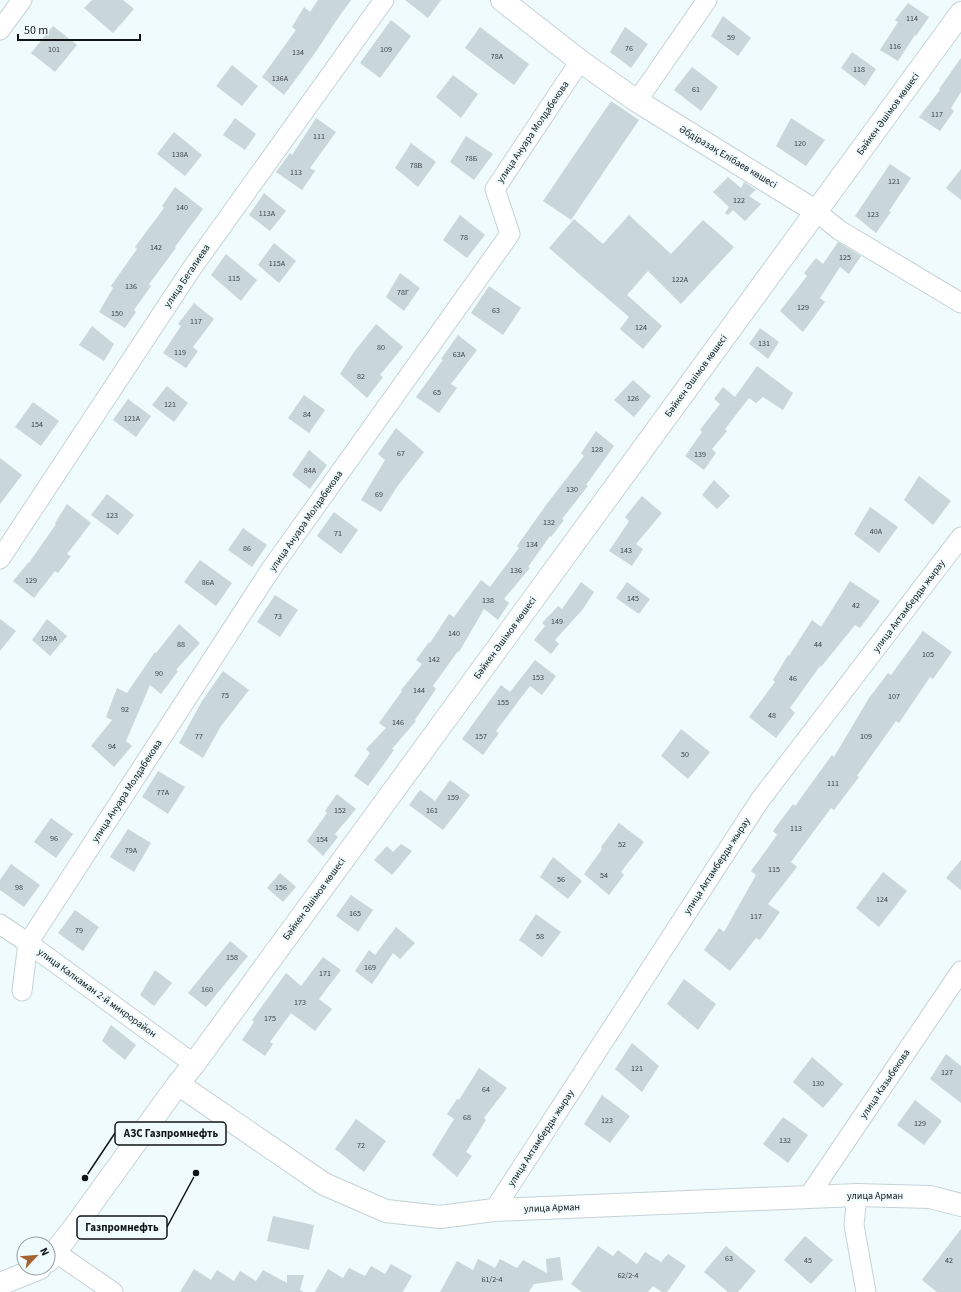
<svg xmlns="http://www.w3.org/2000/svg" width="961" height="1292" font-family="'Source Sans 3',sans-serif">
  <rect width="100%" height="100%" fill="#f0fbfe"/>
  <g fill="#c9d6da">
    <polygon points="92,0 123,0 134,9 113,33 84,8"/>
    <polygon points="318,0 351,0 336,21 315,53 284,95 262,77 296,30 292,27 304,7 310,12"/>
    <polygon points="405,0 441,0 428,18"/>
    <polygon points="908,3 929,17 916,36 915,35 898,61 880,50 898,22 895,20"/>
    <polygon points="723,16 751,38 738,56 711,36"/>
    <polygon points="391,20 411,36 380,78 360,63"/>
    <polygon points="53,26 77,45 55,72 31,53"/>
    <polygon points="480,27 529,64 514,85 465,48"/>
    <polygon points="625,27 648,44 631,68 610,52"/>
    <polygon points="852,52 876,69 865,86 841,68"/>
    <polygon points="961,58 961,92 951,108 954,111 940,131 919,117 940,90 939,89"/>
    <polygon points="232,65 258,86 242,106 216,86"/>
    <polygon points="692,67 718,87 701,111 674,90"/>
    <polygon points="453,75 478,94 461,118 436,97"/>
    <polygon points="611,101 639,120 571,220 543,201"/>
    <polygon points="235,118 256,134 245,150 223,135"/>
    <polygon points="316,118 336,132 310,168 315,171 302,190 276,172 290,153 292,155"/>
    <polygon points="791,118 825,140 806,166 776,146"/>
    <polygon points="174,132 202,155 185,176 157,154"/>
    <polygon points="466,136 493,154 474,180 450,162"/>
    <polygon points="411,143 436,162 418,187 395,168"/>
    <polygon points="890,164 911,178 889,211 891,212 876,233 855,216"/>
    <polygon points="961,169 961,200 946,188"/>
    <polygon points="728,177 741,188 744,182 756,190 749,196 761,204 745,221 733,210 728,215 725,213 729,207 713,192"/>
    <polygon points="175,187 203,209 175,247 176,248 149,284 151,286 134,310 136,312 125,328 99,312 113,288 111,286 137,249 135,247 164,208 162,206"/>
    <polygon points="264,193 286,211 270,231 249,215"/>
    <polygon points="460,215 485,235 467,258 443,240"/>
    <polygon points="629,215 671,254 703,220 734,247 681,304 648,271 627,295 662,326 643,349 620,329 629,317 549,248 574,219 603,244"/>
    <polygon points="838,242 861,256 849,274 840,267 820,298 825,302 803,332 780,311 807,276 804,273 816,258 823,264"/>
    <polygon points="274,243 296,261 279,283 258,265"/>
    <polygon points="226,254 257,280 241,301 211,275"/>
    <polygon points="400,273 420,288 404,311 386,297"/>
    <polygon points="489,286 521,308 503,335 471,313"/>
    <polygon points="194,303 214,319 193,347 198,351 186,368 163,353 181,326 178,324"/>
    <polygon points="376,324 403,347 380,375 383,377 367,398 340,374 354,352"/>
    <polygon points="92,326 114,344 104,361 79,345"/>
    <polygon points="760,328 779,342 768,359 749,344"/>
    <polygon points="458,335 477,350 451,384 457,388 439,413 416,397 443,360 441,359"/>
    <polygon points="757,366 793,393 783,410 763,397 756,403 749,398 725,429 727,431 712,449 716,453 704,470 685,456 702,432 700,430 720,404 714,399 723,387 735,397"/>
    <polygon points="633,380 651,396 634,417 614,400"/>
    <polygon points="167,386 188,403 174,422 152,405"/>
    <polygon points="304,395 325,410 309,433 288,418"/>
    <polygon points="128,399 151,416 136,437 113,420"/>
    <polygon points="33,402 59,421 41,446 15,427"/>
    <polygon points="396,428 424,452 397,487 381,512 361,500 385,460 378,454"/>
    <polygon points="596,431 614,446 586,485 588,486 562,519 564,520 551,537 550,536 528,567 530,568 504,599 509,603 498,620 484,609 459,652 458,651 433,686 436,689 415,720 416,721 392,749 394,750 368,786 354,776 370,753 366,749 386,728 379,723 402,691 401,690 422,664 416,660 429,642 430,643 449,614 454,617 481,580 490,587 519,548 517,546 546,505 584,456 581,453"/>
    <polygon points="309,450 327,465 310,489 292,475"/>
    <polygon points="0,458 22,475 0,504"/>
    <polygon points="919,476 951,501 933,525 904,500"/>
    <polygon points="714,480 730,496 717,509 702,495"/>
    <polygon points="107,494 134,515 118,535 91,515"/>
    <polygon points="642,496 662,513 636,544 643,549 632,566 609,551 629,521 625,517"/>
    <polygon points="67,504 91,523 67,554 71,556 58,573 55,571 34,598 13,581 28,563 29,563 56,524 55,523"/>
    <polygon points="870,507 898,527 879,553 854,534"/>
    <polygon points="334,512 358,530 341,554 317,536"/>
    <polygon points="243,528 267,545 252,567 228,550"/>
    <polygon points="200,560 232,583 216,606 184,582"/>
    <polygon points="850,581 880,601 860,628 855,625 821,667 820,666 790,708 795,713 776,738 749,717 775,682 773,680 788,655 789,656 812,620 821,627"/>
    <polygon points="581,582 594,592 583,609 555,640 559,644 551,654 534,640 545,626 542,623 558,606 562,609"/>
    <polygon points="627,582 650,599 639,614 616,598"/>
    <polygon points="275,595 298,610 280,637 257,622"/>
    <polygon points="0,619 16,631 0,651"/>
    <polygon points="47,619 67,636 50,656 32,640"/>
    <polygon points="179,624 200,643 176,670 178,671 161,694 150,685 126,741 132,746 114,767 91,746 112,720 106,717 117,688 127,693 155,652 156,653"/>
    <polygon points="923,631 952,652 933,679 930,677 899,723 896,721 857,776 859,777 834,810 831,808 791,862 797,867 768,904 780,912 760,940 756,938 730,971 704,950 719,928 724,932 756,875 751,871 777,835 773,831 793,804 795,806 832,755 834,757 869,698 888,673 891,675"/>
    <polygon points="535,660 556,676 542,695 530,686 496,731 499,733 483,755 462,739 501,685 510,692"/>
    <polygon points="223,671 249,690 221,726 203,758 179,743 202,701"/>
    <polygon points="681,729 710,752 688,779 661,756"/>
    <polygon points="158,771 185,787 168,814 142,797"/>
    <polygon points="450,780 470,795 443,830 409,805 420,790 435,801"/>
    <polygon points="337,794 356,809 335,834 338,837 323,856 307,841 327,813 325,811"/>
    <polygon points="51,818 73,834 56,858 34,842"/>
    <polygon points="619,823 644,842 621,872 624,875 609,895 584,874 602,849 601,847"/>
    <polygon points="128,829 151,843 134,872 110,857"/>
    <polygon points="401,844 412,851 392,875 374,860 387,846 393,852"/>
    <polygon points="553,857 582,881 568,899 540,877"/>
    <polygon points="961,860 961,890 946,878"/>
    <polygon points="11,864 40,885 24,907 0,890 0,880"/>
    <polygon points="883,872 907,891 879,927 856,908"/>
    <polygon points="280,873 296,887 283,902 267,888"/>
    <polygon points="351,895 373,910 358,932 336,916"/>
    <polygon points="75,910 99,927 83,951 58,933"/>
    <polygon points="536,914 561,932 542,957 519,940"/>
    <polygon points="396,927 415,943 400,959 393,953 372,984 355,971 369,950 375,955"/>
    <polygon points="230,941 248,956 206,1007 188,993"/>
    <polygon points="323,957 341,970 319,999 332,1009 315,1031 291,1013 270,1042 273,1044 265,1056 242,1040 254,1022 252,1020 286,973 301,986"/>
    <polygon points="155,970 172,983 154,1006 140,995"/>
    <polygon points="684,979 716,1004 698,1030 667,1004"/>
    <polygon points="111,1025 136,1045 125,1060 102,1041"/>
    <polygon points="632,1043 659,1066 642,1092 615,1069"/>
    <polygon points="946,1054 961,1066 961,1103 930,1079"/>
    <polygon points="812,1057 843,1084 823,1108 793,1082"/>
    <polygon points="479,1068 507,1088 484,1118 486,1120 466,1152 472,1156 457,1177 432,1155 454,1119 447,1114 457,1099 459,1100"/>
    <polygon points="602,1095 630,1116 610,1143 584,1124"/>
    <polygon points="915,1100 942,1121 924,1145 897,1125"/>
    <polygon points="783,1117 808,1135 788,1163 763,1144"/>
    <polygon points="356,1119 386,1141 364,1172 335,1149"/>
    <polygon points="273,1216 314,1225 309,1250 267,1241"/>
    <polygon points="961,1229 961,1292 937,1292 922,1280"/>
    <polygon points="805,1236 833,1260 811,1284 784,1260"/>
    <polygon points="598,1246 613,1256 618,1250 637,1264 645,1252 661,1262 668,1254 686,1266 667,1292 662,1292 653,1286 648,1292 582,1292 571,1284"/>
    <polygon points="726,1246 756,1271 738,1292 728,1292 704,1272"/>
    <polygon points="560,1257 563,1280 534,1284 529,1292 440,1292 457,1261 473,1270 478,1259 495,1268 500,1259 517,1268 523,1260 547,1273 546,1259"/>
    <polygon points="391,1264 412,1276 403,1292 315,1292 328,1269 343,1278 349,1268 365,1276 371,1266 385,1274"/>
    <polygon points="194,1269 211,1280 217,1270 234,1281 240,1271 256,1281 263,1270 287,1283 287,1275 304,1275 300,1290 304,1292 180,1292"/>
  </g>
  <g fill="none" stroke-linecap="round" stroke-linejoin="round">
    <defs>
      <g id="minor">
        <polyline points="0,30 22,0"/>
        <polyline points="637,101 707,0"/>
        <polyline points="817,212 839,230 961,303"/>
        <polyline points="0,559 192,268 384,0"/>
        <polyline points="0,924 28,943 194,1064"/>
        <polyline points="22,991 28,943 271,569 510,234 495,189 580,61"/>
        <polyline points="857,1195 854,1225 866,1292"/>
        <polyline points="808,1197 961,971"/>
        <polyline points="494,1210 760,800 961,537"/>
        <polyline points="55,1252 113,1292"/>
      </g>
      <g id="tertiary">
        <polyline points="502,0 580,61 637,101 817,212"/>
        <polyline points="178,1084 324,1184 386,1211 440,1217 494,1210 857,1195 930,1197 961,1205"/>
      </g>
      <g id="secondary">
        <polyline points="48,1261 76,1225 178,1084 194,1064 961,13"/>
        <polyline points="0,1284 40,1268"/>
      </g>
    </defs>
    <use href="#minor" stroke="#c5d2d6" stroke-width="21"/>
    <use href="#tertiary" stroke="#c5d2d6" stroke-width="24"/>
    <use href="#secondary" stroke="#c5d2d6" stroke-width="24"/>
    <use href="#minor" stroke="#fff" stroke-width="19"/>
    <use href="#tertiary" stroke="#fff" stroke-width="22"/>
    <use href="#secondary" stroke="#fff" stroke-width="22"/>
  </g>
  <g text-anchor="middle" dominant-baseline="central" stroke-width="4" stroke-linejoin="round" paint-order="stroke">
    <g font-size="8" fill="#3e4547">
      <text x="912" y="18">114</text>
      <text x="731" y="37">59</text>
      <text x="895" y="46">116</text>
      <text x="629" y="48">76</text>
      <text x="54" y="49">101</text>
      <text x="386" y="49">109</text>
      <text x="298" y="52">134</text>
      <text x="497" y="56">78А</text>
      <text x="859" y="69">118</text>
      <text x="280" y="78">136А</text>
      <text x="696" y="89">61</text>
      <text x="937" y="114">117</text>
      <text x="319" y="136">111</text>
      <text x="800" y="143">120</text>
      <text x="180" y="154">138А</text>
      <text x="471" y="158">78Б</text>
      <text x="416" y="165">78В</text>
      <text x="296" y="172">113</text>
      <text x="894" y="181">121</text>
      <text x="739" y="200">122</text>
      <text x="182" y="207">140</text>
      <text x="267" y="213">113А</text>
      <text x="873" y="214">123</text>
      <text x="464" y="237">78</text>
      <text x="156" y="247">142</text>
      <text x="845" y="257">125</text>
      <text x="277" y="263">115А</text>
      <text x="234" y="278">115</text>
      <text x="680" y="279">122А</text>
      <text x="131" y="286">136</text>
      <text x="403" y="292">78Г</text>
      <text x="803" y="307">129</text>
      <text x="496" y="310">63</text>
      <text x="117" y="313">150</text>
      <text x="196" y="321">117</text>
      <text x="641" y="327">124</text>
      <text x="764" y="343">131</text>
      <text x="381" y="347">80</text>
      <text x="180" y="352">119</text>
      <text x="459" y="354">63А</text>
      <text x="361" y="376">82</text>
      <text x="437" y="392">65</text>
      <text x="633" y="398">126</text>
      <text x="170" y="404">121</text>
      <text x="307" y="414">84</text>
      <text x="132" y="418">121А</text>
      <text x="37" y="424">154</text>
      <text x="597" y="449">128</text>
      <text x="401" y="453">67</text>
      <text x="700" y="454">139</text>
      <text x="310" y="470">84А</text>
      <text x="572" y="489">130</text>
      <text x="379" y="494">69</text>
      <text x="112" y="515">123</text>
      <text x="549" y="522">132</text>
      <text x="876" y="531">40А</text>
      <text x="338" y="533">71</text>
      <text x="532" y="544">134</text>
      <text x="247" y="548">86</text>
      <text x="626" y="550">143</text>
      <text x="516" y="570">136</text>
      <text x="31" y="580">129</text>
      <text x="208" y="582">86А</text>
      <text x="633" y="598">145</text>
      <text x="488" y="600">138</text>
      <text x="856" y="605">42</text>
      <text x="278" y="616">73</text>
      <text x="557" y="621">149</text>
      <text x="454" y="633">140</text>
      <text x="49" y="638">129А</text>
      <text x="181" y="644">88</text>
      <text x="818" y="644">44</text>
      <text x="928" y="654">105</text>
      <text x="434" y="659">142</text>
      <text x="159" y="673">90</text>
      <text x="538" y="677">153</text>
      <text x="793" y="678">46</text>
      <text x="419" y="690">144</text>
      <text x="225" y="695">75</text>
      <text x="894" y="696">107</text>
      <text x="503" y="702">155</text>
      <text x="125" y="709">92</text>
      <text x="772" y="715">48</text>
      <text x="398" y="722">146</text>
      <text x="199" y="736">77</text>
      <text x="481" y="736">157</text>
      <text x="866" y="736">109</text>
      <text x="112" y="746">94</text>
      <text x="685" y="754">50</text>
      <text x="833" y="783">111</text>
      <text x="163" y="792">77А</text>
      <text x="453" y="797">159</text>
      <text x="340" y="810">152</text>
      <text x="432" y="810">161</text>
      <text x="796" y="828">113</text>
      <text x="54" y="838">96</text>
      <text x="322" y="839">154</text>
      <text x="622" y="844">52</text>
      <text x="131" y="850">79А</text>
      <text x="774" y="869">115</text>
      <text x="604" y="875">54</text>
      <text x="561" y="879">56</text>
      <text x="19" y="887">98</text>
      <text x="281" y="887">156</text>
      <text x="882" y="899">124</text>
      <text x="355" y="913">165</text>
      <text x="756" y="916">117</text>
      <text x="79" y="930">79</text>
      <text x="540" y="936">58</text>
      <text x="232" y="957">158</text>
      <text x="370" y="967">169</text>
      <text x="325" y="973">171</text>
      <text x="207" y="989">160</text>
      <text x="300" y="1002">173</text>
      <text x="270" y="1018">175</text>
      <text x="637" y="1068">121</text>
      <text x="947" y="1072">127</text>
      <text x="818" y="1083">130</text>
      <text x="486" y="1089">64</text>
      <text x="467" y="1117">68</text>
      <text x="607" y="1120">123</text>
      <text x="920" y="1123">129</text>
      <text x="785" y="1140">132</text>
      <text x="361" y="1145">72</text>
      <text x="729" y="1258">63</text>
      <text x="808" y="1260">45</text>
      <text x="949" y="1260">42</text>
      <text x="628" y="1275">62/2-4</text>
      <text x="492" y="1279">61/2-4</text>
    </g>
    <g font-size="10" fill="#101516" stroke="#f0fbfe">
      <text transform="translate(888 114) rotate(-54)">Бәйкен Әшімов көшесі</text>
      <text transform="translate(533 132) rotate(-56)">улица Ануара Молдабекова</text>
      <text transform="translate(728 157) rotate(31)">Әбдіразақ Елібаев көшесі</text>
      <text transform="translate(187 276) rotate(-56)">улица Бегалиева</text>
      <text transform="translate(696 376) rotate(-54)">Бәйкен Әшімов көшесі</text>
      <text transform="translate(306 521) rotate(-55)">улица Ануара Молдабекова</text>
      <text transform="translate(909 606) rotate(-53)">улица Актамберды жырау</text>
      <text transform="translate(505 638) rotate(-54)">Бәйкен Әшімов көшесі</text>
      <text transform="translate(127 791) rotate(-57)">улица Ануара Молдабекова</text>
      <text transform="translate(717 866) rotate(-57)">улица Актамберды жырау</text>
      <text transform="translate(314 899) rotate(-54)">Бәйкен Әшімов көшесі</text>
      <text transform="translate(97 993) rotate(36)">улица Калкаман 2-й микрорайон</text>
      <text transform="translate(885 1084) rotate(-56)">улица Казыбекова</text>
      <text transform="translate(541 1138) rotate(-57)">улица Актамберды жырау</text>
      <text x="875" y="1196">улица Арман</text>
      <text transform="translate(552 1208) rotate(-2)">улица Арман</text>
    </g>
  </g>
  <path fill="none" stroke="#101516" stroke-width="1.5" d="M85 1178L115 1133M196 1173L167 1227"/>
  <g fill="#101516" stroke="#f0fbfe" stroke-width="1.5">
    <circle cx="85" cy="1178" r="4"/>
    <circle cx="196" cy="1173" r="4"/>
  </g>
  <g fill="#f0fbfe" stroke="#101516" stroke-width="1.5">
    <rect x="115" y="1122" width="111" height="23" rx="4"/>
    <rect x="77" y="1216" width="90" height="23" rx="4"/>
  </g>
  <g font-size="11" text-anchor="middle" font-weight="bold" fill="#101516">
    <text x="171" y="1137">АЗС Газпромнефть</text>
    <text x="122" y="1231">Газпромнефть</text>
  </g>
  <g transform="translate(36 1256) rotate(64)"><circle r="19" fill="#f0fbfe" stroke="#969fa1"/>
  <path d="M0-3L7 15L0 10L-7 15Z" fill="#a5642f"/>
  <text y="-6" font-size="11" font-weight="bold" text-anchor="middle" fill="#101516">N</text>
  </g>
  <path d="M18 34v6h122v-6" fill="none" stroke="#101516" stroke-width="2"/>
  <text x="24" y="34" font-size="12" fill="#101516" stroke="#f0fbfe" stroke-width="3" paint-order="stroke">50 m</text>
</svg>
